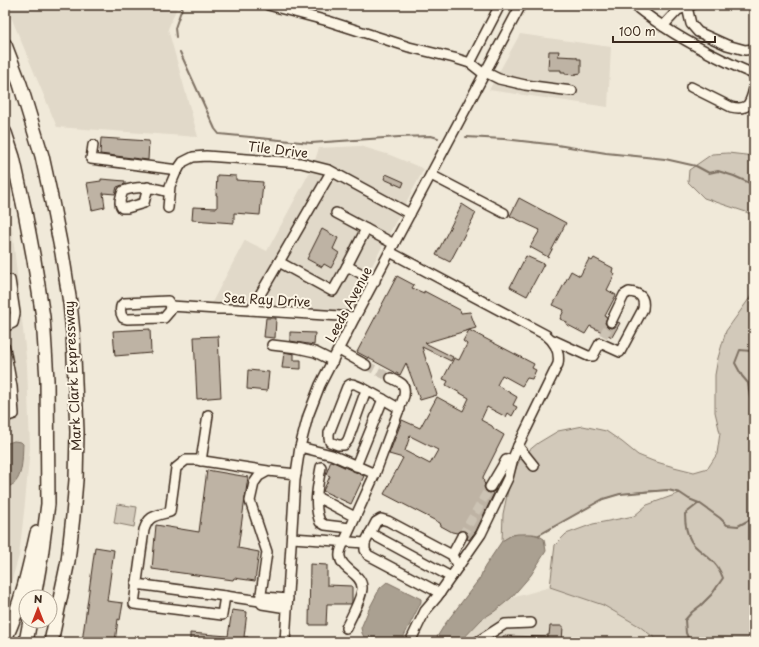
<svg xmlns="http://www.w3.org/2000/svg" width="759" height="647" font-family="'Playpen Sans',sans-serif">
  <rect width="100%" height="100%" fill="#f0e9d9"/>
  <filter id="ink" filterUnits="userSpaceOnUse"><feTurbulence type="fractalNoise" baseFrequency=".025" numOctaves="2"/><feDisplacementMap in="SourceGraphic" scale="8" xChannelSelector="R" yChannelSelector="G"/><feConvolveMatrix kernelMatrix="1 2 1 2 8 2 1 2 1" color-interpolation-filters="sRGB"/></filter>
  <g filter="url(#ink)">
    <g fill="#e1d9c9">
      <polygon points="6,5 178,5 168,29 198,137 57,127"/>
      <polygon points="520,34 611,47 608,107 489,90"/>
      <polygon points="360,146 390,155 424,169 345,316 209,308 245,240 267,251 313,166 319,148"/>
      <polygon points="5,203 12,228 27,366 30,447 25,503 19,556 5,602"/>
      <polygon points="550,587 603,605 639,626 660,642 460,642 482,619 495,611 511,598 526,594"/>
    </g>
    <g fill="#d2c9ba" stroke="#867a6c">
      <polygon points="728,153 754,156 754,216 746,212 704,198 688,182 689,170 712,154"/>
      <polygon points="754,292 754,642 660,642 639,626 603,605 550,587 555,545 566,534 593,524 634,516 647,505 680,493 668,490 647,491 620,494 603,499 539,535 533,534 512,535 502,541 503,514 510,481 521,457 538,443 558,431 583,426 606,431 622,442 638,455 653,461 674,467 694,472 708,468 717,454 720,433 715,412 715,375 718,358 726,331"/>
      <polygon points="117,504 137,507 134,527 114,523"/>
    </g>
    <g fill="#aaa091" stroke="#7e7163">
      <path d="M14,441L21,442L23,444C22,458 24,486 5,487V444Z"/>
      <path d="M518,534C528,534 536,533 544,539L546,551L531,575L511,598L495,611L482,619L460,642H434L445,624L480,578L484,568L502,541L512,535Z"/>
      <polygon points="387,582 421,599 421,602 401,642 374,642 364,637 362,633 361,628 369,609 380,588"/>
    </g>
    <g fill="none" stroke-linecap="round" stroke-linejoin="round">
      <g stroke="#7e7163" stroke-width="2">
        <polyline points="176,37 175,28 183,5"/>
        <polyline points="180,52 215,129 219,134 311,143 399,137 431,136 438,138"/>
        <polyline points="466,137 504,139 557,145 606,153 665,159 696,166 709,173 718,171 734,176 754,185"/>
        <polyline points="754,354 751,351 740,350 735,363 742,376 748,383 750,397 754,407"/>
        <polyline points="539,535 603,499 620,494 668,490 680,493 689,499 699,503"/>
        <path d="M690,642L686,633L685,620L692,612L701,605L712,594L723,578C720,570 716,563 709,558C703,552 695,548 691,541C686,533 685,523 685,514L699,503L720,518L727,525L738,526L751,519L754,513"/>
      </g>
    </g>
    <g fill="#beb3a4" stroke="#3b2a1e" fill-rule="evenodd">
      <polygon points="549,51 559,51 558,56 577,57 577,59 581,59 581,73 575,74 575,75 565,74 565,72 561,72 561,70 548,70"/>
      <polygon points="101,138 149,141 148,160 100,154"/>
      <polygon points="386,174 404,182 402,187 384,179"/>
      <polygon points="217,175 236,176 236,180 263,182 260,215 234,213 234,223 192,220 193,207 217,208 217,195 216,195"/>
      <polygon points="101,179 125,181 125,184 117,187 115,194 103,193 105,207 92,210 87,183 101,181"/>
      <polygon points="519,198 566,223 548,257 530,247 540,230 510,216"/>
      <polygon points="462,204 476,213 450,262 436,255"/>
      <polygon points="322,229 338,238 333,249 339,253 331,268 324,264 322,267 307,259"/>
      <polygon points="526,256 544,264 527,296 510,287"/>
      <polygon points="594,258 613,268 612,272 615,274 607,290 616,295 605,316 607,317 605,323 608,327 612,328 615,327 618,322 620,323 612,337 590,326 585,334 566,324 567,322 560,319 564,310 553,305 571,271 580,276 589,259 592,261"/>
      <path d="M397,276L414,285L412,288L424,293V291L460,310L461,313L470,312L476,328L469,330L534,364L532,368L536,370L532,379L527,378L522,386L502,375L497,385L517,397L513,405L517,407L512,416L508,413L506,417L487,407L481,420L492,426L494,429L504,435L483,477L484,483L485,484L484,487L487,492L490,493L493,492L496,489L476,531L469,540L467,539L468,536L467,533L464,531L461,530L457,533L452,532L441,526L440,523L384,494L403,458L389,454L402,420L420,428L437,397L463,411L469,398L446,385L448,381L443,379L454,358L459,360L467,344L463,341L469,330L425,343L453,357L451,361L422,347L437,395L420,400L406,363L400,375L357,352ZM410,436L438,450L430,464L405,451Z"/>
      <polygon points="266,318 276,318 275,338 264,337"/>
      <polygon points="150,329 151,353 115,356 113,331"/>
      <polygon points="290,332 315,333 314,345 290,341"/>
      <polygon points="218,336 221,397 197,399 194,337"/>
      <polygon points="284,352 294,354 294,360 301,360 301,369 282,368"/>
      <polygon points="248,370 269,372 267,391 247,389"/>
      <polygon points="331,461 364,476 351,504 323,491 330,476 326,474"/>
      <polygon points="207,470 248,477 238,548 259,552 255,581 234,578 233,580 152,569 156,525 199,532"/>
      <polygon points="95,547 114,550 107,601 123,603 120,620 118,619 115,642 82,642"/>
      <polygon points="310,564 327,565 327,585 352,586 352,602 351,604 327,604 326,625 309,625"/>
      <polygon points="232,610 247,612 244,637 248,637 248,642 190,642 190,633 228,636"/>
      <polygon points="550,626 563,626 562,642 503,642 503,636 547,637 547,635 549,635"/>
    </g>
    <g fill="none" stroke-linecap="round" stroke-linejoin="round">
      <g stroke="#ccc3b4" stroke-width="9" stroke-dasharray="9 4.5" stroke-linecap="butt">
        <polyline points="603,336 611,322"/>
        <polyline points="366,365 391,378"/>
        <polyline points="462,536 490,487"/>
      </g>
      <defs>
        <g id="minor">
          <polyline points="268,5 328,21 409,47 454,58 470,63 484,74"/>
          <path d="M634,5C661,27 692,45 723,60C733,65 743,70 754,74"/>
          <polyline points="687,7 691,24 698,32 727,45 745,50 754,49"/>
          <polyline points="663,26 678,10 692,5"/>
          <polyline points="470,63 500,5"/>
          <polyline points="485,72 499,79 525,85 572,91"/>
          <path d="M691,87L731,107C749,111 750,103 754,89"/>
          <polyline points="93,145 91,159 178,170"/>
          <polyline points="331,172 279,262 332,291 333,291 347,266 375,281"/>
          <polyline points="431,175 504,213"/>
          <path d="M148,187L144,203L127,208H122C118,203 121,196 123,191C139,185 154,187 169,192"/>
          <polyline points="168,208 170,186 176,172 183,162 193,157 206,156 301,163 329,170 410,214"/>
          <polyline points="336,213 366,229"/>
          <path d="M390,252L546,335C556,343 560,352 558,364L518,446L513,458L508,478L481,534L437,597L425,611L410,642"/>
          <polyline points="347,266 366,229 394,244"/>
          <polyline points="5,280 10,280 15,313 13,323 5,327"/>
          <path d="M171,306L168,301L124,303C119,306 120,313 123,318L127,319L164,318L170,311L171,306L217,309H233L355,317"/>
          <polyline points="251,310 279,262"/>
          <path d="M553,340L588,356H593L600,343L620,352L643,309C645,297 640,293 629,292L624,295L611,322"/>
          <polyline points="272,345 297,348 315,352 333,361"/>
          <polyline points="5,348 12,387 14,414 5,417"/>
          <polyline points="339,350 366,365"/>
          <path d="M366,390L348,440L344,445H338L330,442L329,438V433L347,387C349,385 349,384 352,384C356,383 393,405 400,409"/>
          <polyline points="518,446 534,466"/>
          <path d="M300,447L332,455L375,474L344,542C342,546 339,552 340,557C342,570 361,573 362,587C363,596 350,619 346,628"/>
          <polyline points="201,461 208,415"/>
          <polyline points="356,466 383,399"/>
          <path d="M321,467C318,485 313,504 320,522L325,525L350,528"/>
          <path d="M268,471L259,476L254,483L250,501L267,552L260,601L225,596L222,615L134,604L144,530C149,515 155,516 170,512L176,468L186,460H197L268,471L296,474"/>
          <path d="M375,474L404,396C406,383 401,383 391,378"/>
          <polyline points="490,487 506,460 513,458"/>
          <polyline points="317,497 355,517"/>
          <polyline points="370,533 451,577"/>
          <polyline points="292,538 365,543"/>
          <polyline points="452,555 462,536"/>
          <polyline points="136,584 225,596"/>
          <polyline points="440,593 368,555 365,550 365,543 376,522 381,519 388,521 452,555 458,567"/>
          <polyline points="287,608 262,604 260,601 264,597 288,599"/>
          <polyline points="285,642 295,480 300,447 308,416 320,385 355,317 521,5"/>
          <polyline points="477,642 505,624 531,623"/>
        </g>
        <g id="highway">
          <polyline points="5,45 20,84 42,156 52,202 62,253 70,303 73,333 77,432 76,480 73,516 68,561 51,642"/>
          <polyline points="5,133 13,157 25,212 34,260 43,317 47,380 48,504 41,557 34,597"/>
          <path d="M5,639C21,605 29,569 37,533"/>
          <polyline points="26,642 30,621"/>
        </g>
      </defs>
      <use href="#minor" stroke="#3b2a1e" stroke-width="12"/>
      <use href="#highway" stroke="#3b2a1e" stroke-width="16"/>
      <use href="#minor" stroke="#fcf5e5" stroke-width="9"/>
      <use href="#highway" stroke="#fcf5e5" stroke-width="13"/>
    </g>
  </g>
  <g text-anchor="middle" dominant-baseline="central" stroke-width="4" stroke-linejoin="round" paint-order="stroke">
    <g font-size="13" fill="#3b2a1e" stroke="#fcf5e5">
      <text transform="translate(278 149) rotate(7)">Tile Drive</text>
      <text transform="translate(267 299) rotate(3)">Sea Ray Drive</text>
      <text transform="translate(348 304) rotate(-62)">Leeds Avenue</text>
      <text transform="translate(72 376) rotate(-93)">Mark Clark Expressway</text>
    </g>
  </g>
  <rect width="759" height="647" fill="none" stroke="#fcf5e5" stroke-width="20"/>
  <rect x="10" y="10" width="739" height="627" fill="none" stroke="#3b2a1e" stroke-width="1.5" filter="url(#ink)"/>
  <g transform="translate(38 609)"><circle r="19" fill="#fcf5e5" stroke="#afa495"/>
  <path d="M0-3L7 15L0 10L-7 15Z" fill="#c8321e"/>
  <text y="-6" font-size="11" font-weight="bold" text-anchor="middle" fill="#3b2a1e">N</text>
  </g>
  <path d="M613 36v6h102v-6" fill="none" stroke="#3b2a1e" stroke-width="2"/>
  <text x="619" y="36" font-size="12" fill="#3b2a1e" stroke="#fcf5e5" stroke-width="3" paint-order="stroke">100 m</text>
</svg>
